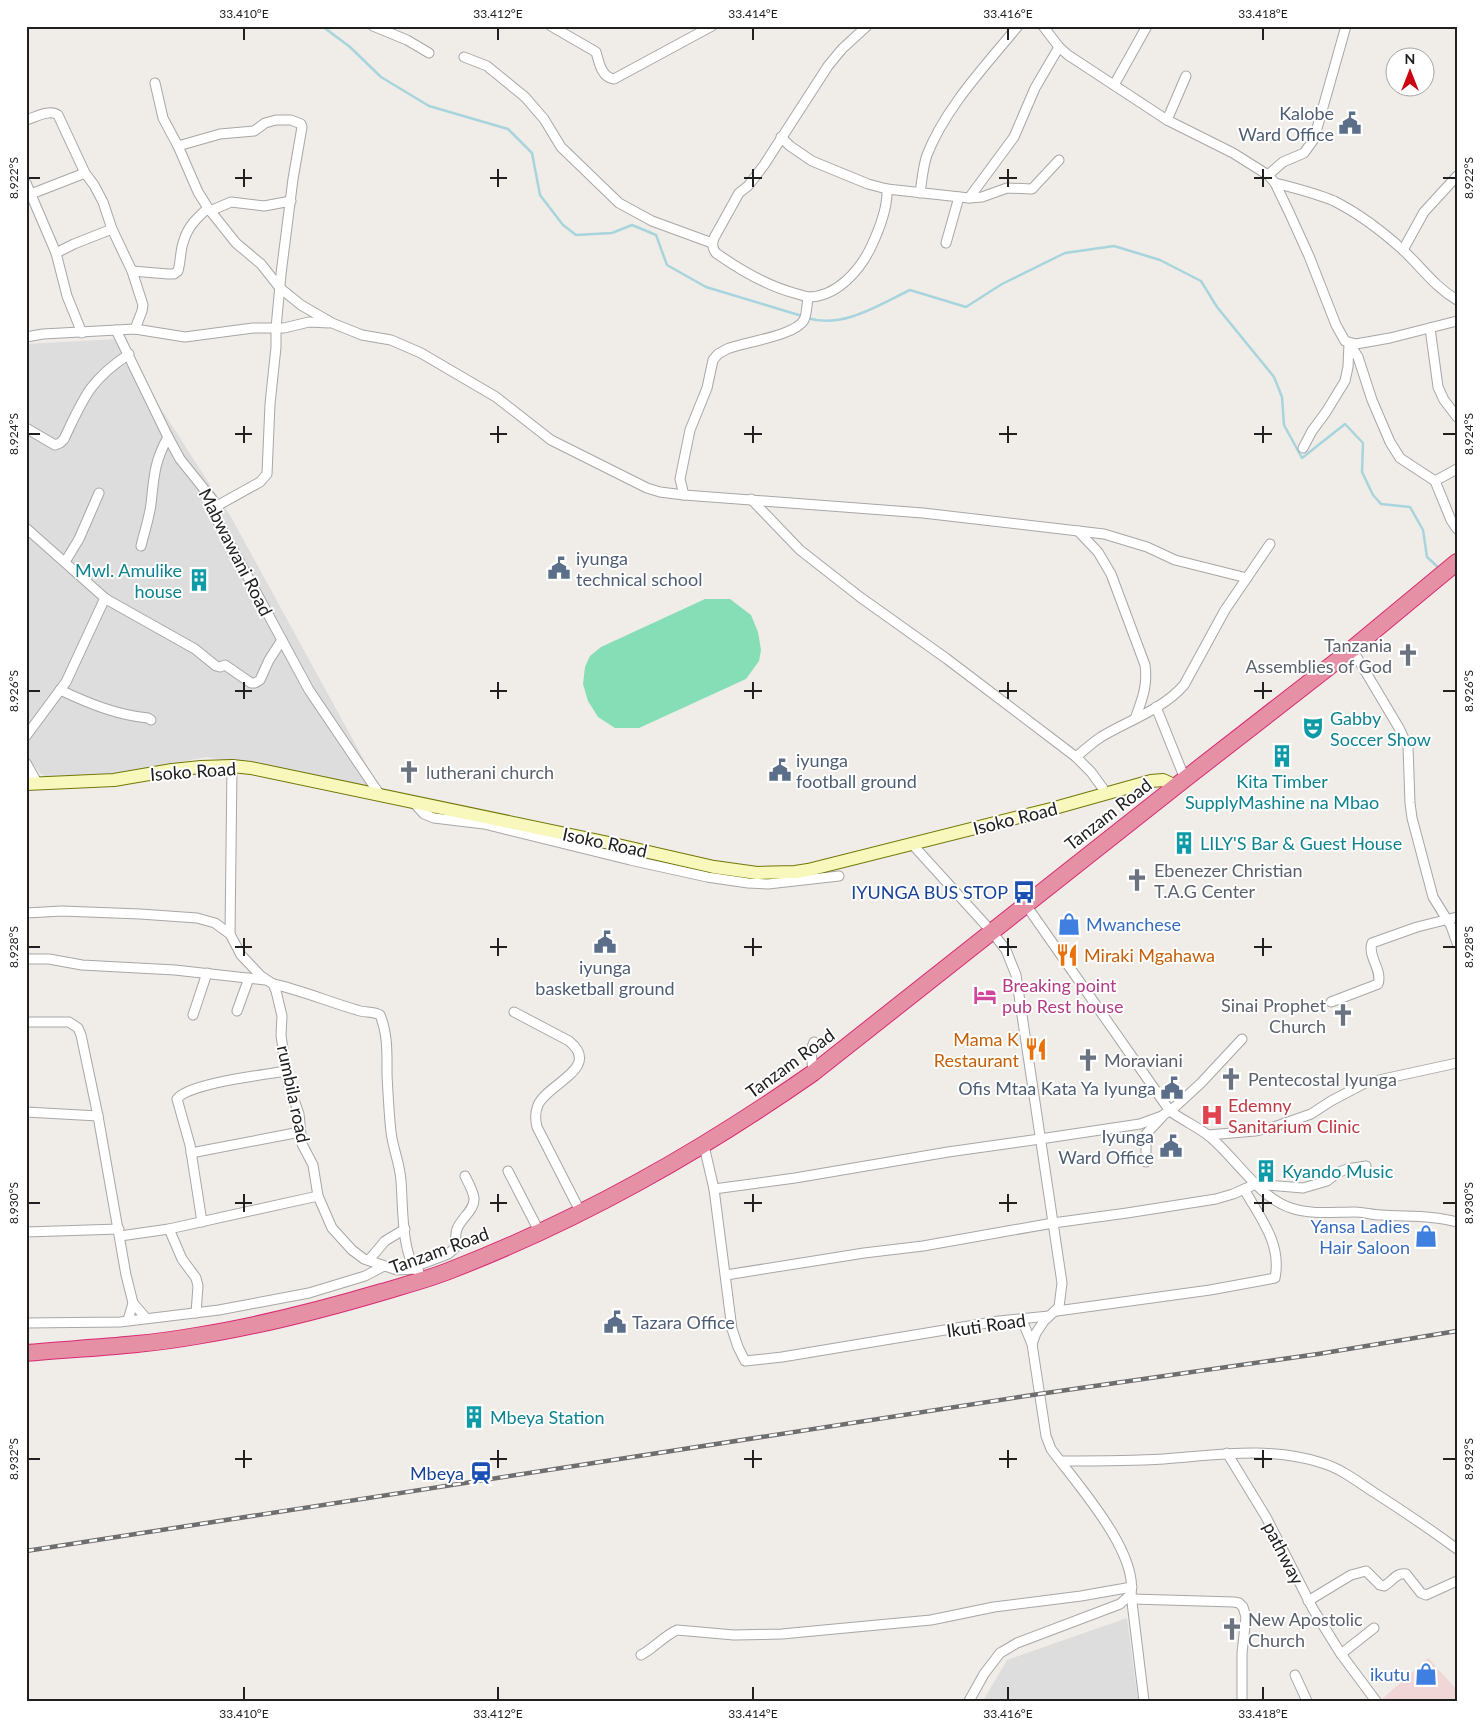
<svg xmlns="http://www.w3.org/2000/svg" width="1483" height="1727" font-family="Lato,sans-serif">
  <rect width="100%" height="100%" fill="#f0ece7"/>
  <g fill="#dedddd">
    <polygon points="116,339 231,517 381,791 207,757 59,784 41,774 26,756 26,344"/>
    <polygon points="1127,1618 1138,1701 983,1701 1007,1660"/>
  </g>
  <polygon fill="#f0d6d7" points="1428,1658 1457,1690 1457,1701 1380,1701"/>
  <polygon fill="#86deb6" points="705,599 730,599 751,615 758,632 761,650 759,661 746,679 639,728 615,728 598,717 588,701 583,684 585,667 590,656 601,647"/>
  <g fill="none" stroke-linecap="round" stroke-linejoin="round">
    <g stroke="#a8d5dd" stroke-width="2.5">
      <polyline points="322,26 350,47 381,77 429,106 508,129 532,153 540,195 563,225 576,235 612,233 632,225 656,235 667,265 706,287 802,316"/>
      <path d="M807,318C843,329 879,305 910,290L966,307L1002,284L1065,253L1114,246L1160,260L1201,281L1217,307L1274,377L1282,397L1284,425L1302,458L1345,424L1363,443L1362,472L1373,495L1381,504L1410,507L1423,530L1427,557L1440,569"/>
    </g>
    <defs>
      <g id="street">
        <polyline points="373,26 407,40 429,53"/>
        <path d="M551,26L596,52C599,62 601,77 614,79L712,26"/>
        <path d="M867,26L842,49L828,66L764,165L748,186L739,193L714,238C712,244 712,248 716,253C740,270 765,285 794,293C798,294 804,296 808,297C837,297 860,270 871,247C879,230 888,208 887,189"/>
        <polyline points="1043,26 1059,47 1068,55 1167,120 1233,153 1268,175 1275,183 1289,212 1309,256 1336,325 1345,341 1356,344 1390,338 1457,321"/>
        <polyline points="464,57 487,66 525,97 544,119 561,147 619,203 652,221 712,243"/>
        <polyline points="155,83 163,118 178,146 198,192 208,208 236,243 261,264 280,288 301,305 332,323 362,335 391,340 421,353 496,397 551,440 647,488 660,492 684,495 923,513 1104,534 1147,547 1175,560 1247,578"/>
        <polyline points="1114,85 1147,26"/>
        <path d="M26,120C36,117 49,109 58,115L85,173L94,185L103,202L112,229L132,271L143,305L142,311L135,329"/>
        <polyline points="1167,120 1186,76"/>
        <polyline points="781,137 790,146 812,161 868,184 887,189 969,198 982,197 1007,188 1032,189 1059,160"/>
        <polyline points="178,146 220,134 254,131 265,123 276,120 291,120 301,124 302,127 293,179 281,274 276,328 276,347 270,404 267,474 260,482 215,507"/>
        <polyline points="1268,175 1283,162 1304,153 1314,139 1346,26"/>
        <polyline points="26,183 56,253 67,296 82,333"/>
        <path d="M1275,183C1294,188 1315,193 1334,201C1358,213 1383,232 1403,250C1421,267 1435,287 1457,300"/>
        <path d="M920,193C922,180 923,166 927,155C945,108 987,64 1018,26"/>
        <polyline points="31,194 85,173"/>
        <polyline points="969,198 1014,137 1035,88 1059,47"/>
        <polyline points="210,211 231,202 264,206 291,201"/>
        <polyline points="946,243 959,197"/>
        <polyline points="1403,250 1424,212 1457,176"/>
        <polyline points="56,253 74,244 112,229"/>
        <path d="M132,271L168,274H174L178,271C181,261 180,249 184,240C188,226 198,217 208,208"/>
        <polyline points="1430,328 1438,387 1444,400 1457,417"/>
        <polyline points="116,330 168,437 180,459 212,499 216,518 309,690 380,795"/>
        <polyline points="26,337 43,334 135,329 185,337 253,328 284,328 309,322 329,323"/>
        <polyline points="1349,343 1358,357 1372,400 1390,442 1400,458 1435,481 1451,520 1457,529"/>
        <path d="M26,428L55,445L60,443L64,439C84,397 89,381 129,354"/>
        <polyline points="1303,448 1312,431 1326,412 1345,381 1348,367 1349,343"/>
        <polyline points="1435,481 1457,469"/>
        <path d="M684,495L680,479L690,430L707,388L713,360L718,354L727,349C744,342 795,336 804,320C807,314 807,303 808,297"/>
        <polyline points="751,499 800,550 860,597 947,659 1076,757 1091,772 1107,794"/>
        <polyline points="26,528 106,599 195,649 216,666 220,667 225,665 251,683 255,683 260,680 269,660 282,640"/>
        <path d="M1078,531L1098,552L1111,574L1145,665C1148,685 1142,700 1135,719"/>
        <path d="M141,546C144,533 149,519 151,504C154,477 154,462 168,437"/>
        <polyline points="65,562 79,539 99,493"/>
        <polyline points="1352,649 1399,728 1408,747 1410,803 1412,818 1433,897 1451,926 1457,943"/>
        <path d="M60,690C88,703 116,715 148,718L151,720"/>
        <polyline points="1156,707 1185,779"/>
        <polyline points="26,736 66,682 105,598"/>
        <path d="M1076,757C1084,750 1092,743 1101,737C1129,720 1162,710 1184,685L1225,610L1270,544"/>
        <polyline points="26,763 38,784"/>
        <polyline points="414,803 424,814 434,818 484,824 630,860 707,877 748,883 768,884 839,876"/>
        <path d="M912,844L992,932L1006,950L1016,975L1062,1283L1059,1307L1044,1321L1036,1333L1032,1344L1046,1436L1051,1449C1076,1483 1138,1551 1131,1594L1120,1604L1017,1643L1007,1649L1000,1653L984,1674L969,1701"/>
        <path d="M1026,905L1170,1111C1182,1120 1198,1127 1209,1136C1235,1157 1258,1197 1291,1208C1312,1215 1333,1212 1355,1212C1364,1212 1372,1215 1381,1215C1406,1217 1433,1215 1457,1222"/>
        <polyline points="26,913 62,911 140,914 197,918 215,923 230,934 241,955 261,976 273,984 276,991 282,1016 281,1035 286,1071 288,1083 299,1114 302,1144 313,1165 318,1196 332,1228 352,1250 364,1259 397,1270 415,1269"/>
        <polyline points="230,934 232,766"/>
        <polyline points="26,959 49,959 82,965 175,970 265,980"/>
        <path d="M273,984C301,990 329,1002 357,1010C364,1013 373,1011 380,1015C388,1034 387,1055 387,1075C388,1094 389,1114 391,1132C393,1149 400,1164 401,1181C403,1203 401,1258 419,1272"/>
        <path d="M1331,1002L1378,984C1383,970 1367,956 1372,943L1417,927L1457,917"/>
        <polyline points="237,1011 249,978"/>
        <path d="M514,1012L569,1041C602,1068 548,1083 538,1105C535,1112 535,1119 537,1127L581,1213"/>
        <polyline points="193,1015 207,973"/>
        <polyline points="26,1022 69,1022 78,1028 81,1035 98,1116 126,1275 133,1303 128,1320"/>
        <polyline points="813,1073 811,1050 814,1042"/>
        <polyline points="26,1112 98,1116"/>
        <polyline points="1208,1135 1255,1131 1274,1127 1311,1114 1331,1101 1365,1083 1457,1063"/>
        <polyline points="1040,1139 1140,1124 1162,1116 1176,1106 1201,1083 1242,1039"/>
        <polyline points="704,1146 714,1189 732,1329 738,1347 745,1361 782,1357 999,1321 1049,1316"/>
        <polyline points="191,1153 300,1132"/>
        <polyline points="1146,1162 1146,1134 1162,1117"/>
        <polyline points="508,1171 540,1233"/>
        <polyline points="714,1189 795,1178 948,1152 1040,1139"/>
        <path d="M202,1222L190,1145L177,1099C189,1083 264,1075 286,1071"/>
        <polyline points="169,1229 182,1259 196,1278 198,1286 196,1313"/>
        <polyline points="26,1232 119,1229"/>
        <polyline points="120,1236 169,1229 318,1196"/>
        <polyline points="369,1260 385,1241 405,1229"/>
        <path d="M414,1267L448,1254L455,1248C456,1242 455,1235 457,1229C461,1218 475,1210 474,1198C473,1191 468,1182 465,1176"/>
        <polyline points="726,1275 864,1253 923,1246 1053,1223 1127,1213 1216,1199 1233,1194 1256,1184 1303,1188 1327,1181 1337,1173 1347,1169 1366,1166"/>
        <polyline points="133,1303 146,1318"/>
        <path d="M1057,1311L1210,1290L1275,1278C1282,1243 1260,1218 1244,1189"/>
        <polyline points="1022,1320 1032,1344"/>
        <polyline points="26,1323 120,1322 219,1310 309,1293 365,1276 384,1266"/>
        <polyline points="1227,1453 1266,1517 1313,1609 1341,1654 1376,1701"/>
        <path d="M1061,1461C1095,1461 1130,1461 1164,1459C1217,1455 1270,1446 1322,1463C1342,1469 1358,1482 1375,1493C1403,1511 1430,1529 1457,1549"/>
        <polyline points="1131,1594 1144,1701"/>
        <polyline points="1132,1599 1234,1602 1239,1603 1243,1607 1246,1617 1242,1653 1242,1701"/>
        <path d="M1308,1601L1351,1575L1366,1571L1380,1585L1384,1586C1392,1582 1396,1572 1406,1574L1421,1593L1426,1595L1457,1581"/>
        <polyline points="1341,1654 1374,1628"/>
        <path d="M641,1655C654,1648 664,1636 677,1630L734,1635L782,1634L824,1630L931,1620L994,1607L1081,1596L1132,1587"/>
        <polyline points="1295,1675 1307,1701"/>
      </g>
      <polyline id="secondary" points="26,784 114,780 172,770 201,767 232,766 251,768 609,843 714,867 757,873 795,872 808,870 1051,809 1151,781 1163,780 1176,786"/>
      <path id="highway" d="M26,1353C83,1348 140,1346 196,1336C259,1326 321,1310 382,1292C405,1285 429,1279 451,1270C582,1219 698,1153 813,1073L1185,779L1352,649L1457,562"/>
    </defs>
    <use href="#street" stroke="#a7a7a7" stroke-width="11"/>
    <use href="#secondary" stroke="#727707" stroke-width="14"/>
    <use href="#highway" stroke="#d82971" stroke-width="18"/>
    <use href="#street" stroke="#fff" stroke-width="9"/>
    <use href="#secondary" stroke="#f9f8bc" stroke-width="12"/>
    <use href="#highway" stroke="#e690a6" stroke-width="16"/>
    <defs>
      <polyline id="rail" points="26,1551 1039,1394 1318,1354 1457,1331"/>
    </defs>
    <use href="#rail" stroke="#6e6e6e" stroke-width="4.5"/>
    <use href="#rail" stroke="#fff" stroke-width="2.5" stroke-dasharray="8" stroke-linecap="butt"/>
  </g>
  <path fill="none" stroke="#202020" stroke-width="2" d="M244,28V40M498,28V40M753,28V40M1008,28V40M1263,28V40M244,169V187M498,169V187M753,169V187M1008,169V187M1263,169V187M28,178H40M235,178H252M490,178H507M744,178H762M999,178H1017M1254,178H1272M1443,178H1456M244,426V443M498,426V443M753,426V443M1008,426V443M1263,426V443M28,434H40M235,434H252M490,434H507M744,434H762M999,434H1017M1254,434H1272M1443,434H1456M244,682V699M498,682V699M753,682V699M1008,682V699M1263,682V699M28,691H40M235,691H252M490,691H507M744,691H762M999,691H1017M1254,691H1272M1443,691H1456M244,938V956M498,938V956M753,938V956M1008,938V956M1263,938V956M28,947H40M235,947H252M490,947H507M744,947H762M999,947H1017M1254,947H1272M1443,947H1456M244,1194V1212M498,1194V1212M753,1194V1212M1008,1194V1212M1263,1194V1212M28,1203H40M235,1203H252M490,1203H507M744,1203H762M999,1203H1017M1254,1203H1272M1443,1203H1456M244,1450V1468M498,1450V1468M753,1450V1468M1008,1450V1468M1263,1450V1468M28,1459H40M235,1459H252M490,1459H507M744,1459H762M999,1459H1017M1254,1459H1272M1443,1459H1456M244,1687V1700M498,1687V1700M753,1687V1700M1008,1687V1700M1263,1687V1700"/>
  <defs>
    <symbol id="civic-bare" viewBox="-9 -9 18 18"><path d="M-.6-6.5H3V-4.5H.6V-3L4-1V1h2V6H-6V1h2V-1L-.6-3ZM-1.2 2.5V6h2.4V2.5Z" fill="#5c6f8a" stroke="#fff" stroke-width="2.5" paint-order="stroke"/></symbol>
    <symbol id="building-bare" viewBox="-9 -9 18 18"><path d="M-4-6H4V6H1V3H-1V6H-4ZM-2.5-4.3h1.7v1.8h-1.7ZM.8-4.3h1.7v1.8H.8ZM-2.5-1h1.7V.8h-1.7ZM.8-1h1.7V.8H.8Z" fill="#0f9aa8" stroke="#fff" stroke-width="2.5" paint-order="stroke"/></symbol>
    <symbol id="church-bare" viewBox="-9 -9 18 18"><path d="M-1.2-6h2.4v3.5h3.3v2.4h-3.3V6h-2.4V-.1h-3.3v-2.4h3.3Z" fill="#6b7280" stroke="#fff" stroke-width="2.5" paint-order="stroke"/></symbol>
    <symbol id="theatre-bare" viewBox="-9 -9 18 18"><path d="M-5-5.5Q0-4 5-5.5V0Q5 5 0 6Q-5 5-5 0ZM-3.3-2.5H-1v1.5H-3.3ZM1-2.5H3.3v1.5H1ZM-2.8 1Q0 5.5 2.8 1Z" fill="#0f9aa8" stroke="#fff" stroke-width="2.5" paint-order="stroke"/></symbol>
    <symbol id="bus-bare" viewBox="-9 -9 18 18"><path d="M-5-6H5V4H4V6H2V4H-2V6H-4V4H-5ZM-3.5-4V0h7V-4ZM-3.5 1.2v1.5H-2V1.2ZM2 1.2v1.5H3.5V1.2Z" fill="#1a4fb4" stroke="#fff" stroke-width="2.5" paint-order="stroke"/></symbol>
    <symbol id="shop-bare" viewBox="-9 -9 18 18"><path d="M-5-2.5h2.3a2.7 3.5 0 0 1 5.4 0H5L5.5 6h-11ZM-1.5-2.5h3a1.5 2.3 0 0 0-3 0Z" fill="#3f7fe0" stroke="#fff" stroke-width="2.5" paint-order="stroke"/></symbol>
    <symbol id="restaurant-bare" viewBox="-9 -9 18 18"><path d="M-5-6h1v4h1v-4h1v4h1v-4h1v5L-1.5 .5V6h-2V.5L-5-1ZM5-6V6H3V1.5H1.5Q1.5-4 5-6Z" fill="#e8710a" stroke="#fff" stroke-width="2.5" paint-order="stroke"/></symbol>
    <symbol id="hotel-bare" viewBox="-9 -9 18 18"><path d="M-6-4.5h1.5V1H6V5H4.5V3h-9V5H-6ZM-4 0a1.8 1.8 0 1 1 3.6 0ZM.5 0V-2.5h3Q6-2.5 6 0Z" fill="#d1479c" stroke="#fff" stroke-width="2.5" paint-order="stroke"/></symbol>
    <symbol id="hospital-bare" viewBox="-9 -9 18 18"><path d="M-5-5h3v3.5h4V-5h3V5h-3V1.5h-4V5h-3Z" fill="#e0444e" stroke="#fff" stroke-width="2.5" paint-order="stroke"/></symbol>
    <symbol id="station-bare" viewBox="-9 -9 18 18"><path d="M-3-6H3Q5-6 5-4V2Q5 4 3 4L4.5 6H3L1.5 4h-3L-3 6H-4.5L-3 4Q-5 4-5 2V-4Q-5-6-3-6ZM-3.5-4v3h7v-3ZM-3.5 1v1.5H-2V1ZM2 1v1.5H3.5V1Z" fill="#1a4fb4" stroke="#fff" stroke-width="2.5" paint-order="stroke"/></symbol>
  </defs>
  <g fill-rule="evenodd">
    <use href="#civic-bare" x="1334" y="107" width="32" height="32"/>
    <use href="#civic-bare" x="543" y="552" width="32" height="32"/>
    <use href="#building-bare" x="183" y="564" width="32" height="32"/>
    <use href="#church-bare" x="1392" y="639" width="32" height="32"/>
    <use href="#theatre-bare" x="1297" y="712" width="32" height="32"/>
    <use href="#building-bare" x="1266" y="740" width="32" height="32"/>
    <use href="#civic-bare" x="764" y="754" width="32" height="32"/>
    <use href="#church-bare" x="393" y="756" width="32" height="32"/>
    <use href="#building-bare" x="1168" y="827" width="32" height="32"/>
    <use href="#church-bare" x="1121" y="864" width="32" height="32"/>
    <use href="#bus-bare" x="1008" y="876" width="32" height="32"/>
    <use href="#shop-bare" x="1053" y="908" width="32" height="32"/>
    <use href="#civic-bare" x="589" y="926" width="32" height="32"/>
    <use href="#restaurant-bare" x="1051" y="939" width="32" height="32"/>
    <use href="#hotel-bare" x="969" y="979" width="32" height="32"/>
    <use href="#church-bare" x="1327" y="999" width="32" height="32"/>
    <use href="#restaurant-bare" x="1020" y="1033" width="32" height="32"/>
    <use href="#church-bare" x="1072" y="1044" width="32" height="32"/>
    <use href="#church-bare" x="1215" y="1063" width="32" height="32"/>
    <use href="#civic-bare" x="1156" y="1072" width="32" height="32"/>
    <use href="#hospital-bare" x="1196" y="1099" width="32" height="32"/>
    <use href="#civic-bare" x="1155" y="1130" width="32" height="32"/>
    <use href="#building-bare" x="1250" y="1155" width="32" height="32"/>
    <use href="#shop-bare" x="1410" y="1220" width="32" height="32"/>
    <use href="#civic-bare" x="599" y="1306" width="32" height="32"/>
    <use href="#building-bare" x="458" y="1401" width="32" height="32"/>
    <use href="#station-bare" x="465" y="1457" width="32" height="32"/>
    <use href="#church-bare" x="1216" y="1613" width="32" height="32"/>
    <use href="#shop-bare" x="1410" y="1658" width="32" height="32"/>
  </g>
  <g text-anchor="middle" dominant-baseline="central" stroke-width="4" stroke-linejoin="round" paint-order="stroke">
    <g font-size="18" fill="#4e5e75" stroke="#fff" text-anchor="end">
      <text x="1334" y="113">Kalobe<tspan x="1334" dy="21">Ward Office</tspan></text>
      <text x="576" y="558" text-anchor="start">iyunga<tspan x="576" dy="21">technical school</tspan></text>
      <text x="796" y="760" text-anchor="start">iyunga<tspan x="796" dy="21">football ground</tspan></text>
      <text x="605" y="967" text-anchor="middle">iyunga<tspan x="605" dy="21">basketball ground</tspan></text>
      <text x="1156" y="1088">Ofis Mtaa Kata Ya Iyunga</text>
      <text x="1154" y="1136">Iyunga<tspan x="1154" dy="21">Ward Office</tspan></text>
      <text x="632" y="1322" text-anchor="start">Tazara Office</text>
    </g>
    <g font-size="18" fill="#202020" stroke="#fff">
      <text transform="translate(236 552) rotate(63)">Mabwawani Road</text>
      <text transform="translate(193 771) rotate(-4)">Isoko Road</text>
      <text transform="translate(1108 814) rotate(-38)">Tanzam Road</text>
      <text transform="translate(1015 818) rotate(-14)">Isoko Road</text>
      <text transform="translate(605 842) rotate(12)">Isoko Road</text>
      <text transform="translate(790 1063) rotate(-36)">Tanzam Road</text>
      <text transform="translate(294 1094) rotate(78)">rumbila road</text>
      <text transform="translate(439 1250) rotate(-20)">Tanzam Road</text>
      <text transform="translate(986 1325) rotate(-8)">Ikuti Road</text>
      <text transform="translate(1284 1553) rotate(63)">pathway</text>
    </g>
    <g font-size="18" fill="#0d838f" stroke="#fff" text-anchor="start">
      <text x="182" y="570" text-anchor="end">Mwl. Amulike<tspan x="182" dy="21">house</tspan></text>
      <text x="1330" y="718">Gabby<tspan x="1330" dy="21">Soccer Show</tspan></text>
      <text x="1282" y="781" text-anchor="middle">Kita Timber<tspan x="1282" dy="21">SupplyMashine na Mbao</tspan></text>
      <text x="1200" y="843">LILY'S Bar &amp; Guest House</text>
      <text x="1282" y="1171">Kyando Music</text>
      <text x="490" y="1417">Mbeya Station</text>
    </g>
    <g font-size="18" fill="#5b616d" stroke="#fff" text-anchor="start">
      <text x="1392" y="645" text-anchor="end">Tanzania<tspan x="1392" dy="21">Assemblies of God</tspan></text>
      <text x="426" y="772">lutherani church</text>
      <text x="1154" y="870">Ebenezer Christian<tspan x="1154" dy="21">T.A.G Center</tspan></text>
      <text x="1326" y="1005" text-anchor="end">Sinai Prophet<tspan x="1326" dy="21">Church</tspan></text>
      <text x="1104" y="1060">Moraviani</text>
      <text x="1248" y="1079">Pentecostal Iyunga</text>
      <text x="1248" y="1619">New Apostolic<tspan x="1248" dy="21">Church</tspan></text>
    </g>
    <g font-size="18" fill="#164399" stroke="#fff" text-anchor="end">
      <text x="1008" y="892">IYUNGA BUS STOP</text>
      <text x="464" y="1473">Mbeya</text>
    </g>
    <g font-size="18" fill="#366cbe" stroke="#fff" text-anchor="end">
      <text x="1086" y="924" text-anchor="start">Mwanchese</text>
      <text x="1410" y="1226">Yansa Ladies<tspan x="1410" dy="21">Hair Saloon</tspan></text>
      <text x="1410" y="1674">ikutu</text>
    </g>
    <g font-size="18" fill="#c56008" stroke="#fff" text-anchor="start">
      <text x="1084" y="955">Miraki Mgahawa</text>
      <text x="1019" y="1039" text-anchor="end">Mama K<tspan x="1019" dy="21">Restaurant</tspan></text>
    </g>
    <g font-size="18" fill="#b23c85" stroke="#fff" text-anchor="start">
      <text x="1002" y="985">Breaking point<tspan x="1002" dy="21">pub Rest house</tspan></text>
    </g>
    <g font-size="18" fill="#be3a42" stroke="#fff" text-anchor="start">
      <text x="1228" y="1105">Edemny<tspan x="1228" dy="21">Sanitarium Clinic</tspan></text>
    </g>
  </g>
  <rect width="1483" height="1727" fill="none" stroke="#ffffff" stroke-width="55"/>
  <g transform="translate(1410 72)"><circle r="24" fill="#ffffff" stroke="#a6a6a6"/>
  <path d="M0-4L9 19L0 12L-9 19Z" fill="#cc0311"/>
  <text y="-8" font-size="14" font-weight="bold" text-anchor="middle" fill="#202020">N</text>
  </g>
  <rect x="28" y="28" width="1428" height="1672" fill="none" stroke="#202020" stroke-width="2"/>
  <g font-size="12" text-anchor="middle" fill="#202020">
    <text x="244" y="18">33.410°E</text>
    <text x="498" y="18">33.412°E</text>
    <text x="753" y="18">33.414°E</text>
    <text x="1008" y="18">33.416°E</text>
    <text x="1263" y="18">33.418°E</text>
    <text transform="translate(14 178) rotate(-90)" y="4">8.922°S</text>
    <text transform="translate(1469 178) rotate(-90)" y="4">8.922°S</text>
    <text transform="translate(14 434) rotate(-90)" y="4">8.924°S</text>
    <text transform="translate(1469 434) rotate(-90)" y="4">8.924°S</text>
    <text transform="translate(14 691) rotate(-90)" y="4">8.926°S</text>
    <text transform="translate(1469 691) rotate(-90)" y="4">8.926°S</text>
    <text transform="translate(14 947) rotate(-90)" y="4">8.928°S</text>
    <text transform="translate(1469 947) rotate(-90)" y="4">8.928°S</text>
    <text transform="translate(14 1203) rotate(-90)" y="4">8.930°S</text>
    <text transform="translate(1469 1203) rotate(-90)" y="4">8.930°S</text>
    <text transform="translate(14 1459) rotate(-90)" y="4">8.932°S</text>
    <text transform="translate(1469 1459) rotate(-90)" y="4">8.932°S</text>
    <text x="244" y="1718">33.410°E</text>
    <text x="498" y="1718">33.412°E</text>
    <text x="753" y="1718">33.414°E</text>
    <text x="1008" y="1718">33.416°E</text>
    <text x="1263" y="1718">33.418°E</text>
  </g>
</svg>
